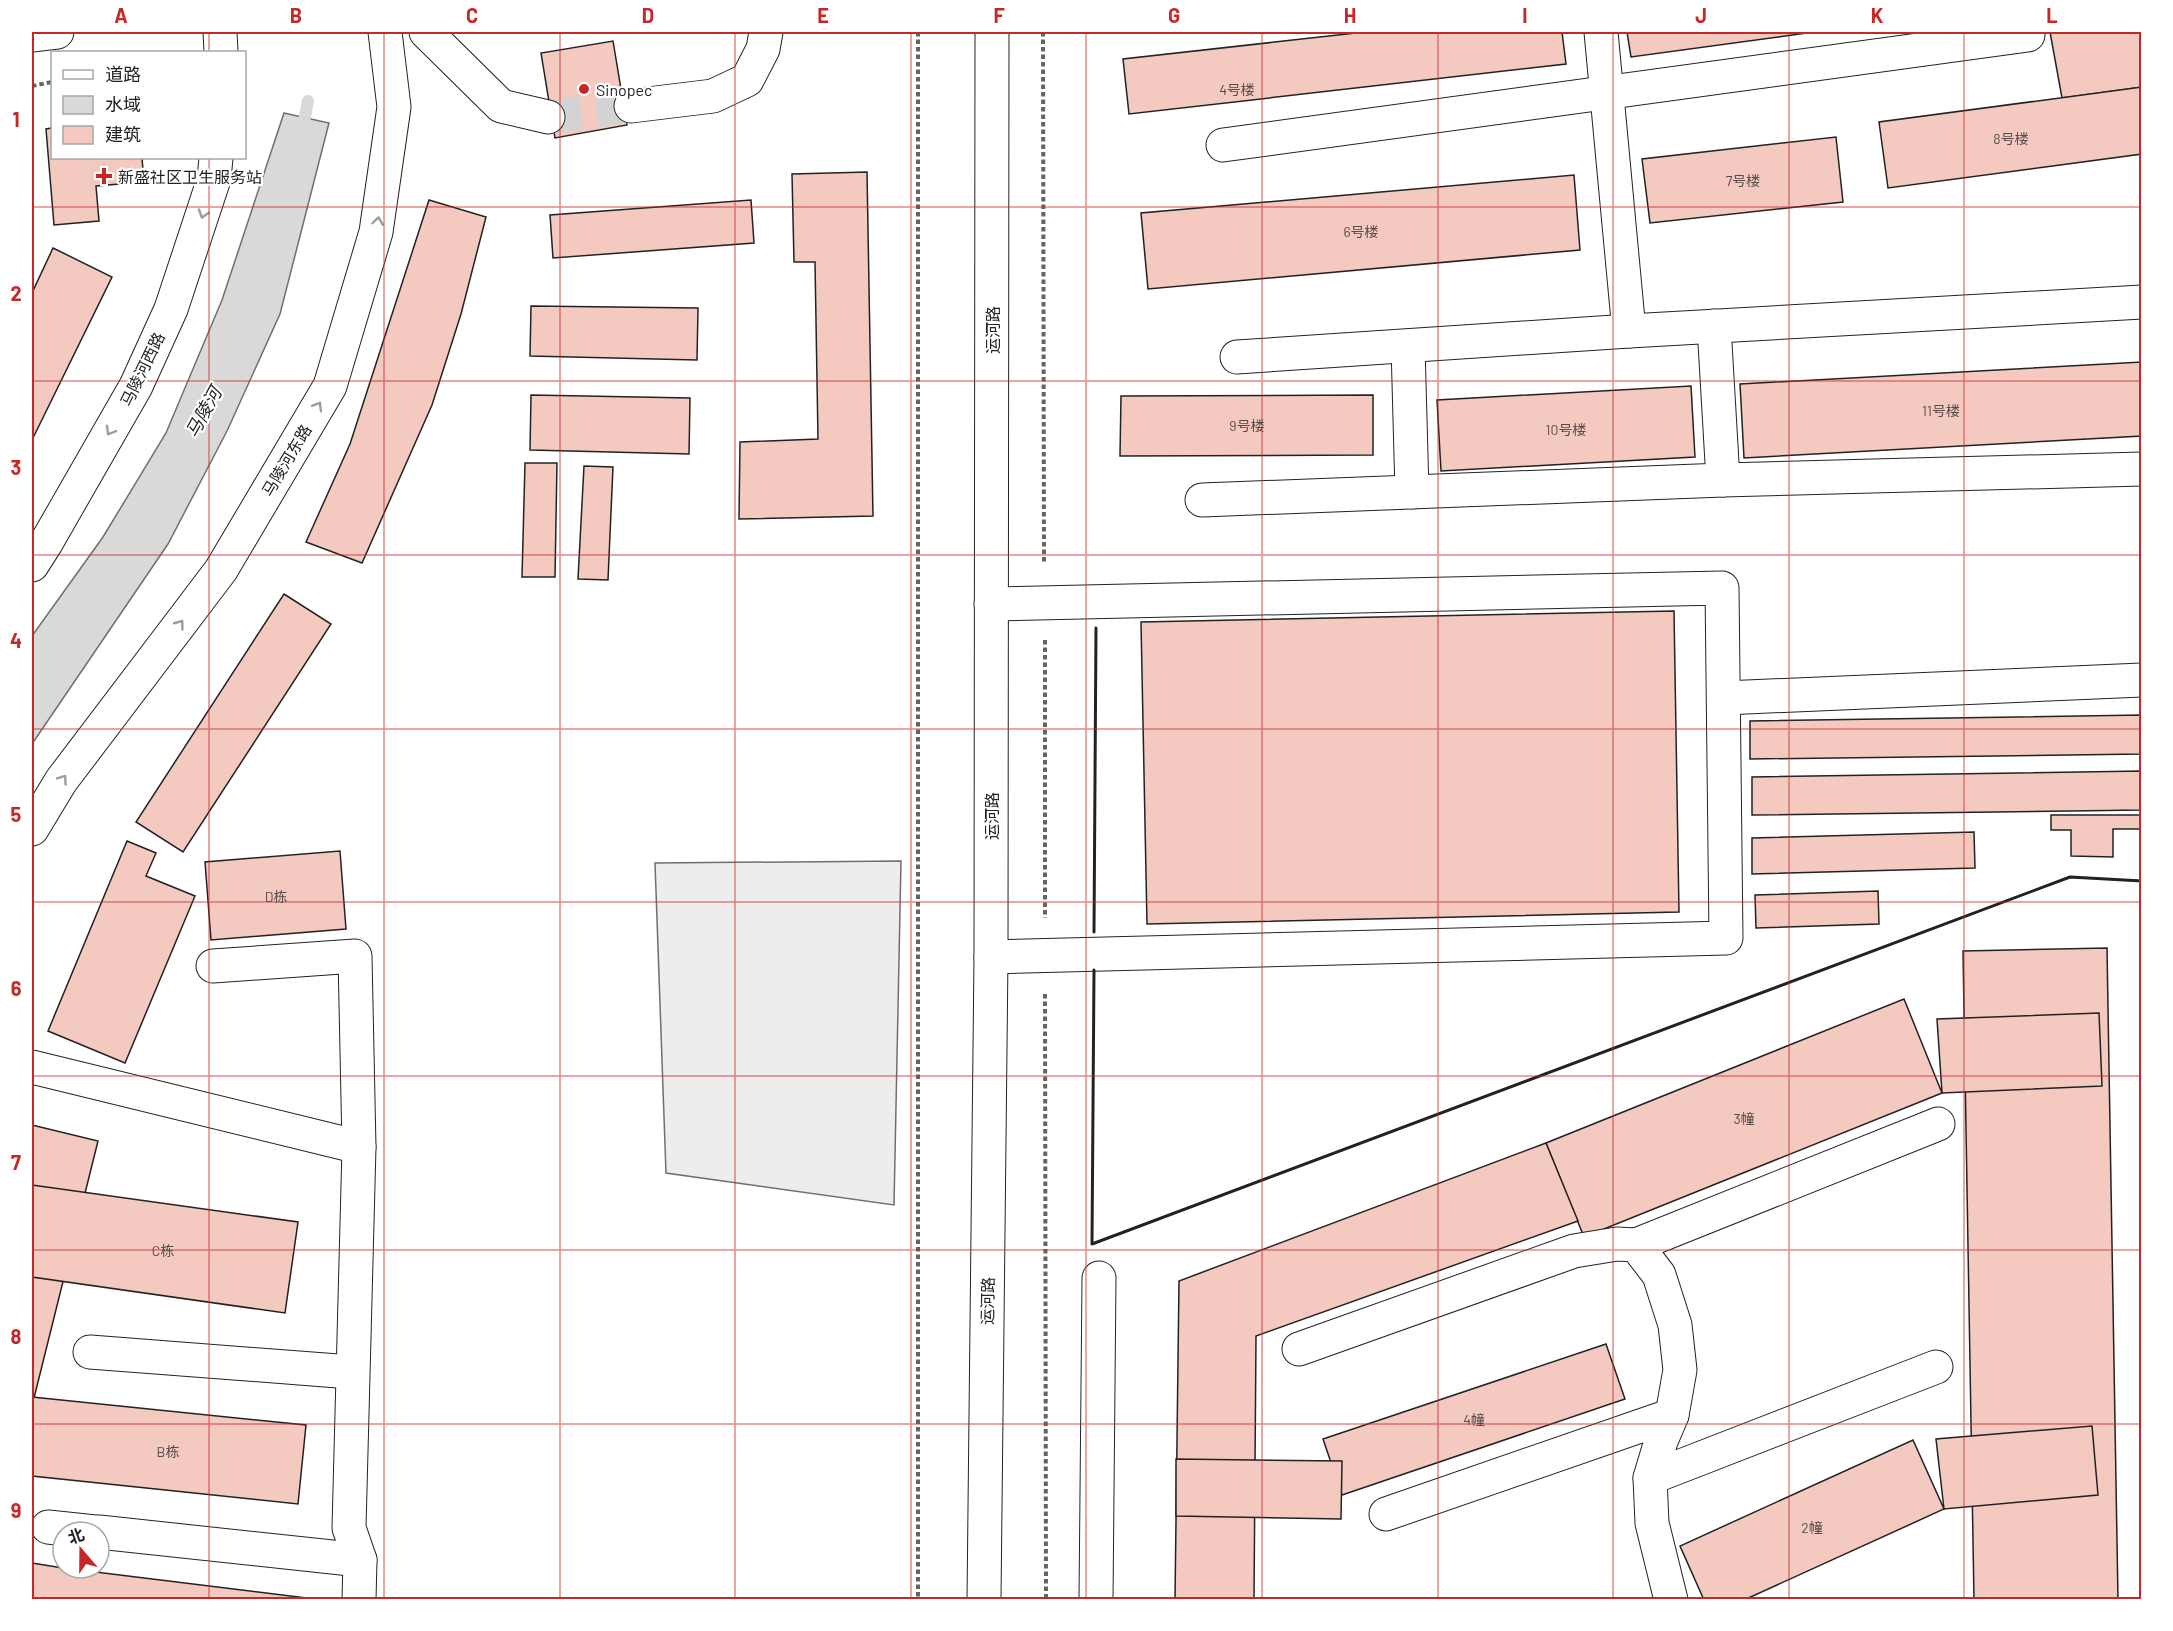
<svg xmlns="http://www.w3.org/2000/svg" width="2173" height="1631" font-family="Barlow,'Noto Sans SC',sans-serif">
  <rect width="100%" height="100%" fill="#fff"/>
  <polygon fill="#ededed" stroke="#6f6f6f" stroke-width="1.5" points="901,861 894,1205 666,1173 655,863"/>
  <polygon fill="#d9d9d9" stroke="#6f6f6f" stroke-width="1.5" points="284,113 329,123 280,314 227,431 168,544 32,744 32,636 103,537 166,433 222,300"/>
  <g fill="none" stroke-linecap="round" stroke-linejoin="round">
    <polyline stroke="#d9d9d9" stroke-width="12" points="302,132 308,101"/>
  </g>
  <g fill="#f3c9c0" stroke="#222" stroke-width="1.5">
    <polygon points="1365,32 1562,32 1566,64 1129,114 1123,59"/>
    <polygon points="1627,32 1814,32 1631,57"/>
    <polygon points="2050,32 2142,32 2142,87 2062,98"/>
    <polygon points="613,41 627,125 555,138 541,53"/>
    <polygon points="2142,87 2142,154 1888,188 1879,122"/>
    <polygon points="52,128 52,158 142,158 144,182 96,186 99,221 54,225 46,129"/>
    <polygon points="1836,137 1843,202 1650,223 1642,159"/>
    <polygon points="867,172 873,516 739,519 740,442 818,439 815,262 794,262 792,174"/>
    <polygon points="1574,175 1580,250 1148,289 1141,213"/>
    <polygon points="429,200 486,217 461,314 432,405 362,563 306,542 350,444"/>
    <polygon points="751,200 754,243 553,258 550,215"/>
    <polygon points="53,248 112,277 32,440 32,293"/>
    <polygon points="531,306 698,308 697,360 530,356"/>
    <polygon points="2142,362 2142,436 1744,458 1740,384"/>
    <polygon points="1691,386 1695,457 1441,471 1437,400"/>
    <polygon points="531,395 690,398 689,454 530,450"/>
    <polygon points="1373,395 1373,455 1120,456 1121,396"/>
    <polygon points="525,463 557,463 555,577 522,577"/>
    <polygon points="584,466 613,467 608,580 578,579"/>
    <polygon points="284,594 331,624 183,852 136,822"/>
    <polygon points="1674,611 1679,912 1147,924 1141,622"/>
    <polygon points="2142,715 2142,754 1750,759 1750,721"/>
    <polygon points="2142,771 2142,810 1752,815 1752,777"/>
    <polygon points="2051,815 2142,815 2142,829 2113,829 2113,857 2071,856 2071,830 2051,830"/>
    <polygon points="1974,832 1975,868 1752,874 1752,838"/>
    <polygon points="127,841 156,853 146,876 195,896 125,1063 48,1031"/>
    <polygon points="340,851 346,929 211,940 205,862"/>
    <polygon points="1878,891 1879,924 1756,928 1755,895"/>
    <polygon points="2107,948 2118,1600 1974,1600 1963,951"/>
    <polygon points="1904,999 1942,1093 1584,1237 1546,1143"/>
    <polygon points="2099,1013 2102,1086 1942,1093 1937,1019"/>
    <polygon points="32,1125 98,1141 32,1406"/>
    <polygon points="1546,1143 1578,1221 1256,1336 1254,1600 1175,1600 1179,1281"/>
    <polygon points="32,1185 298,1222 285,1313 32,1277"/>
    <polygon points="1606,1344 1625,1399 1342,1495 1323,1439"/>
    <polygon points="32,1397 306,1425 298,1504 32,1476"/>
    <polygon points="2092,1426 2098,1495 1944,1509 1936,1439"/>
    <polygon points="1913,1440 1944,1509 1744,1600 1704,1600 1680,1546"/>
    <polygon points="1176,1459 1342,1461 1341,1519 1176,1516"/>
    <polygon points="32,1563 63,1568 323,1600 32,1600"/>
  </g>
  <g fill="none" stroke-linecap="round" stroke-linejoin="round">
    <polyline stroke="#d3d3d3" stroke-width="33" stroke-dasharray="33 16" stroke-linecap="butt" points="548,117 631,106"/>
    <defs>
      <g id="minor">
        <polyline points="220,32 221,52"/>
        <polyline points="426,32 501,106 548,117"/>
        <polyline points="1601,32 1629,331"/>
        <polyline points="32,35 57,32"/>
        <polyline points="631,106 713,96 747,80 763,49 766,32"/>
        <polyline points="1223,145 2028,35"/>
        <polyline points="1714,326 1723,480"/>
        <polyline points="1408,346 1412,492"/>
        <polyline points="1237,357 1629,331 2142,302"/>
        <polyline points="1202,500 1723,480 2142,469"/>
        <polyline points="32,565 46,543 136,386 171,309 214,179 216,158"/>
        <polyline points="1724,698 2142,680"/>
        <polyline points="32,829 61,781 221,570 330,386 376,232 394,107 385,32"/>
        <polyline points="991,957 1726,938 1722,588 991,604"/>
        <polyline points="213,966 355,956 359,1147"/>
        <polyline points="32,1067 359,1147 349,1528 360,1560 359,1600"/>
        <polyline points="1636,1245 1938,1124"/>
        <polyline points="1299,1349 1574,1251 1617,1244 1636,1245 1659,1275 1675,1325 1680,1370 1672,1415 1661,1441 1650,1478 1652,1523 1671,1600"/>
        <polyline points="90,1352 351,1372"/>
        <polyline points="1650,1478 1936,1367"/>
        <polyline points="1386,1514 1672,1415"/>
        <polyline points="48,1527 95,1532"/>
        <polyline points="99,1532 360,1560"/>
        <polyline points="984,1600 991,957 992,32"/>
        <polyline points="1096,1600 1099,1278"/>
      </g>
    </defs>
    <use href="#minor" stroke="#222" stroke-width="35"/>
    <g stroke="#646464" stroke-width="4" stroke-dasharray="4.5 3" stroke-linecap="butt">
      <polyline points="918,32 918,1600"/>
      <polyline points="1043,32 1044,564"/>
      <polyline points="32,86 52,82"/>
      <polyline points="1045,640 1045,918"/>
      <polyline points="1045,994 1046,1600"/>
    </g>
    <use href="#minor" stroke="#fff" stroke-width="33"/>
    <g stroke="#222" stroke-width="3">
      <polyline points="1094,932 1096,628"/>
      <polyline points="1094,970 1092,1244 2070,877 2142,881"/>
    </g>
  </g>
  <defs><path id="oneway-chevron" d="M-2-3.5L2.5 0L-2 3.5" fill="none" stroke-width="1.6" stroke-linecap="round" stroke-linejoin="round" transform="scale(1.5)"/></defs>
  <g stroke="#9c9c9c">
    <use href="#oneway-chevron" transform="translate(203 214) rotate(108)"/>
    <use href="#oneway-chevron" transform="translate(378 221) rotate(-82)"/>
    <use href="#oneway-chevron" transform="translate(318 406) rotate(-59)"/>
    <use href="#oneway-chevron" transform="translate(110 431) rotate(120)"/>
    <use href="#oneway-chevron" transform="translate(180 624) rotate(-53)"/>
    <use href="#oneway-chevron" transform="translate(63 779) rotate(-55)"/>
  </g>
  <path fill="none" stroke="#c62828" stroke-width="1.5" stroke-opacity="0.55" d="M209,32V52M384,32V1600M560,32V1600M735,32V1600M911,32V1600M1086,32V1600M1262,32V1600M1438,32V1600M1613,32V1600M1789,32V1600M1964,32V1600M209,158V1600M32,207H2142M32,381H2142M32,555H2142M32,729H2142M32,902H2142M32,1076H2142M32,1250H2142M32,1424H2142"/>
  <g fill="#c62828" stroke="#fff" stroke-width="2">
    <circle cx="584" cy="89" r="6"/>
    <path d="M101 167h6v6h6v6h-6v6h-6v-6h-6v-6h6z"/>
  </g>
  <g text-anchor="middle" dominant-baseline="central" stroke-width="4.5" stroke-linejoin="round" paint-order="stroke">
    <g font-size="14" fill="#564c4a">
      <text x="1237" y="89">4号楼</text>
      <text x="2011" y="138">8号楼</text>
      <text x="1743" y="180">7号楼</text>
      <text x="1361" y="231">6号楼</text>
      <text x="1941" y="410">11号楼</text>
      <text x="1247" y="425">9号楼</text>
      <text x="1566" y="429">10号楼</text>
      <text x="276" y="896">D栋</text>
      <text x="1744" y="1118">3幢</text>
      <text x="163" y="1250">C栋</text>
      <text x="1474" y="1419">4幢</text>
      <text x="168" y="1451">B栋</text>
      <text x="1812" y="1527">2幢</text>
    </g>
    <g font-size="16" fill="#222" stroke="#fff" text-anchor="start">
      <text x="596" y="89">Sinopec</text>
      <text x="118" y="176">新盛社区卫生服务站</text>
    </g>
    <g font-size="16" fill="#222" stroke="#fff">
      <text transform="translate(992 330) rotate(-90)">运河路</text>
      <text transform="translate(142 369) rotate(-64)">马陵河西路</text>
      <text transform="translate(286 460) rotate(-59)">马陵河东路</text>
      <text transform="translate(991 816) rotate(-90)">运河路</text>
      <text transform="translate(987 1301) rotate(-89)">运河路</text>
    </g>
    <g font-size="18" font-style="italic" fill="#222" stroke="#fff">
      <text transform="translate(203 412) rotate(-61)">马陵河</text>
    </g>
  </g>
  <rect width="2173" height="1631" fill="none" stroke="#ffffff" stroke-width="66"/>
  <rect x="51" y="51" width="195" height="108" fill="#ffffff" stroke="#a7a7a7" stroke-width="1.5"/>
  <rect x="63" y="70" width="30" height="9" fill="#ffffff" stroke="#a7a7a7" stroke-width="1.5"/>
  <text x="105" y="81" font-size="18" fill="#222222">道路</text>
  <rect x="63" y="96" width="30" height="18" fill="#d9d9d9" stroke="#a7a7a7" stroke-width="1.5"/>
  <text x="105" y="111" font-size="18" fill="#222222">水域</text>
  <rect x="63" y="126" width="30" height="18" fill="#f3c9c0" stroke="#a7a7a7" stroke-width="1.5"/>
  <text x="105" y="141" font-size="18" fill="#222222">建筑</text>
  <g transform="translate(81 1550) rotate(340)"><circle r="28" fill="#ffffff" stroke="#a7a7a7" stroke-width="1.5"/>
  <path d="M0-4.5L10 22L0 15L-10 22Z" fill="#c62828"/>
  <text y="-9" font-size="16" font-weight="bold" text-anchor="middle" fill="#222222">北</text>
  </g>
  <rect x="33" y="33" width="2107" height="1565" fill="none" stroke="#c62828" stroke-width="2"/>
  <g font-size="20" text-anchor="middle" font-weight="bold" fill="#c62828">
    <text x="121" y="23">A</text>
    <text x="296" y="23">B</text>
    <text x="472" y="23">C</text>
    <text x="648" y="23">D</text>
    <text x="823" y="23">E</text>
    <text x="999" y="23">F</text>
    <text x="1174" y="23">G</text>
    <text x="1350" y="23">H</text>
    <text x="1525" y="23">I</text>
    <text x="1701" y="23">J</text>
    <text x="1877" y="23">K</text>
    <text x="2052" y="23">L</text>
    <text x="16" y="127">1</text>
    <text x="16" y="301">2</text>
    <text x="16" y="475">3</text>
    <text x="16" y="648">4</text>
    <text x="16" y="822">5</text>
    <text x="16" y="996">6</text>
    <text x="16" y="1170">7</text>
    <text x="16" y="1344">8</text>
    <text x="16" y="1518">9</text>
  </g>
</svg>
